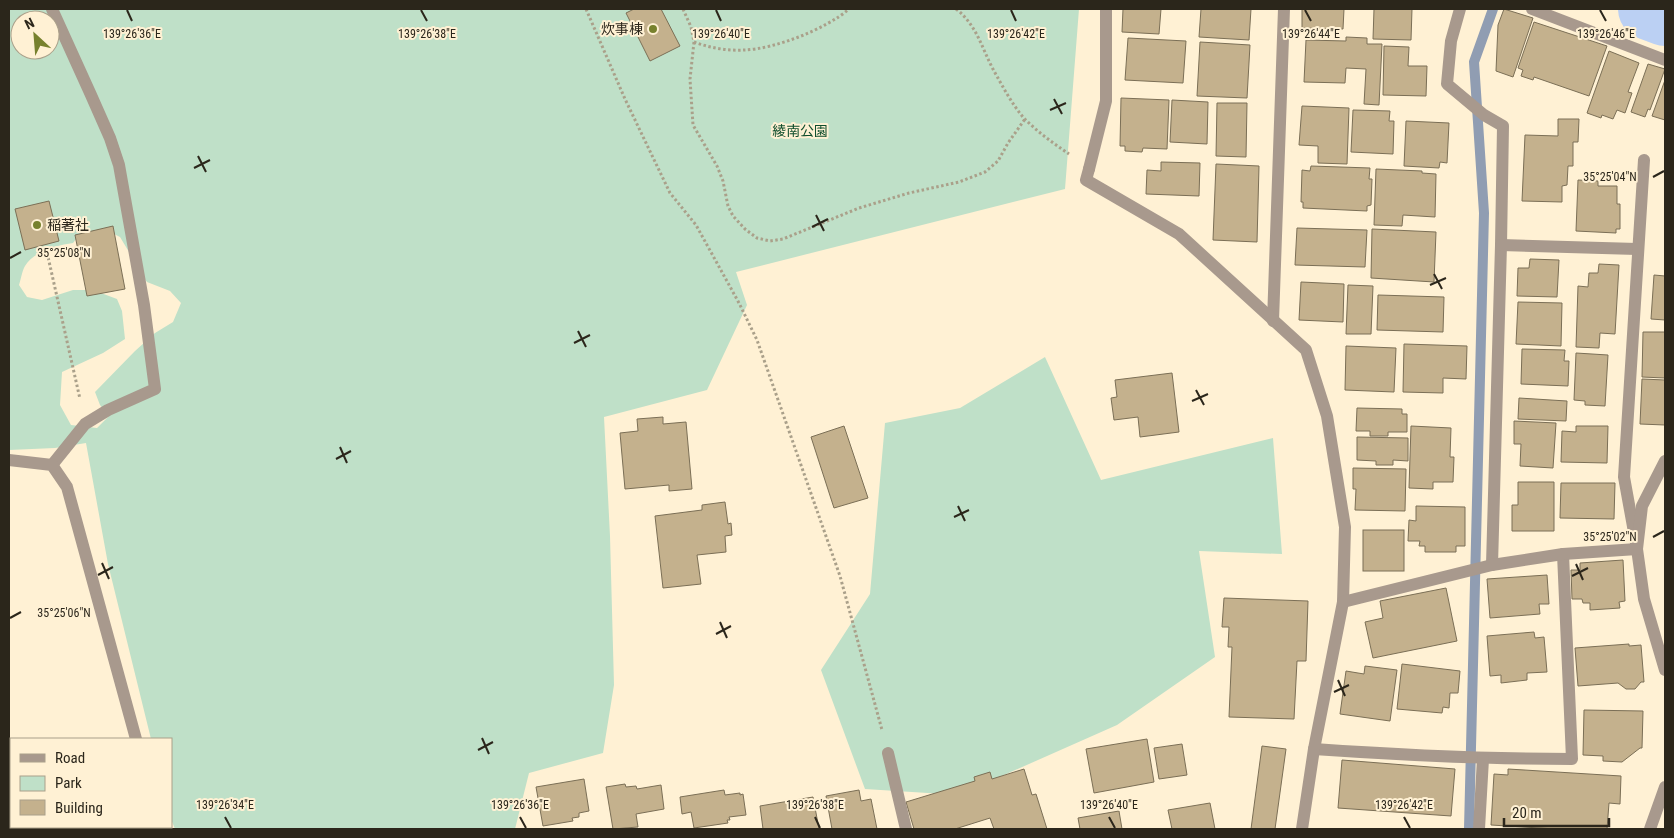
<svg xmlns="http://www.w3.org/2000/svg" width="1674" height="838" font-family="'Roboto Condensed','Noto Sans JP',sans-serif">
  <rect width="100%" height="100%" fill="#fff1d4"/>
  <g fill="#bfe0c8" fill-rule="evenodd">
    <path d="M9,9H1079L1065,189L736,272L747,305L707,390L604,417L610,536L614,685L603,753L529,773L515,829H175L171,819V739H151L108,564L86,443L55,448L9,450ZM20,20H50V50H20ZM110,232L120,237L129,252L132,263L147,282L170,291L181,303L173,322L155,333L135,351L95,392L100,405L109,416L97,428L71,425L60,405L62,372L103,353L125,339L122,311L117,299L93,290H73L42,300L27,297L19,285C21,279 22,271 25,266C34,251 58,245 73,243L80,234Z"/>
    <polygon points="1045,357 1101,480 1273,438 1282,554 1199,551 1215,657 1117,725 959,795 865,789 821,670 870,594 885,423 960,408"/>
  </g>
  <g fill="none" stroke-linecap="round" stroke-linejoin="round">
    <polyline stroke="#909db2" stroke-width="10" points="1469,829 1484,213 1474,62 1493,9"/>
    <polyline stroke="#bbd0f3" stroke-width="62" points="1649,9 1665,15"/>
  </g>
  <g fill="#c4b18d" stroke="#7b6f56">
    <polygon points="634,9 661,9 680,46 650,61 626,13"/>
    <polygon points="1123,9 1161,9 1159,34 1122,32"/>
    <polygon points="1201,9 1251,9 1249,40 1199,37"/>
    <polygon points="1302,9 1344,9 1343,29 1302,28"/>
    <polygon points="1374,9 1412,9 1411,40 1373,39"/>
    <polygon points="1504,9 1533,18 1513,77 1496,71 1498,25"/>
    <polygon points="1534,22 1607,46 1589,96 1534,77 1533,80 1521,76 1523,70 1518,68"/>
    <polygon points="1346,37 1367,38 1367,44 1382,44 1379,105 1364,104 1366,69 1346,68 1345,83 1304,82 1306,40 1346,41"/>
    <polygon points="1128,38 1186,41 1183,83 1125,80"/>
    <polygon points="1200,42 1250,45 1247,98 1197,96"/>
    <polygon points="1384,46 1409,47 1408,66 1427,66 1426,96 1383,95"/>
    <polygon points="1609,51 1639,63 1628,92 1632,93 1625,113 1617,110 1613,119 1602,115 1601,118 1587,113"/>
    <polygon points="1648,64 1665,69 1650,110 1648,109 1645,117 1631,112"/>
    <polygon points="1665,80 1665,120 1652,116"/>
    <polygon points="1121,98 1169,100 1167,149 1143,148 1142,152 1125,151 1125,146 1120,146"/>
    <polygon points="1172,100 1208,102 1207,144 1170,142"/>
    <polygon points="1217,103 1247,103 1246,157 1216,156"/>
    <polygon points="1302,106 1349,108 1347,164 1318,163 1318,146 1299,145"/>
    <polygon points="1353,110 1390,111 1389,121 1394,121 1393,154 1351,152"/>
    <polygon points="1558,119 1579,119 1578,142 1573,142 1573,166 1568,166 1567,185 1562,186 1562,202 1522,201 1525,135 1558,136"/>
    <polygon points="1406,121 1449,123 1447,163 1440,162 1439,168 1404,166"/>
    <polygon points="1161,162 1200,163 1199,196 1146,194 1147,170 1161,171"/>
    <polygon points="1216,164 1259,166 1257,242 1213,240"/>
    <polygon points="1311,166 1370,168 1369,179 1372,179 1371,205 1367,206 1367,211 1303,208 1303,202 1301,202 1302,170 1310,171"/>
    <polygon points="1376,169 1422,171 1422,173 1436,174 1435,217 1403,215 1402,226 1374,225"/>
    <polygon points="1578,180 1598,181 1598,186 1617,186 1617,204 1620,204 1620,229 1616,229 1616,233 1576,231"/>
    <polygon points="49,201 59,241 25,250 15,209"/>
    <polygon points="113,226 125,289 87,296 75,235"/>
    <polygon points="1297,228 1367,230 1365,267 1295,265"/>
    <polygon points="1372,229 1436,232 1434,282 1371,278"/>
    <polygon points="1530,259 1559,260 1557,297 1517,296 1518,268 1529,268"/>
    <polygon points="1599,264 1619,265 1615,334 1600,333 1599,348 1576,347 1578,286 1588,287 1589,273 1598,273"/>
    <polygon points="1654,275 1665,276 1665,320 1651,319"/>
    <polygon points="1301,282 1344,284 1343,322 1299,320"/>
    <polygon points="1348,285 1373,286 1371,334 1346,334"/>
    <polygon points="1378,295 1444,297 1443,332 1377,330"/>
    <polygon points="1518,302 1562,303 1561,346 1516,344"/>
    <polygon points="1643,332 1665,332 1665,378 1642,377"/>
    <polygon points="1404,344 1467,346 1466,379 1443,378 1443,393 1403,392"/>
    <polygon points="1346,346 1396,348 1394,392 1345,390"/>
    <polygon points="1522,349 1565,350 1564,361 1569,361 1568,386 1521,384"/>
    <polygon points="1576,353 1608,355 1605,406 1585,405 1585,401 1574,400"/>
    <polygon points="1172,373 1179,432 1140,437 1138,417 1114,420 1111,398 1117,397 1115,380"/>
    <polygon points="1642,379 1665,380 1665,425 1640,424"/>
    <polygon points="1519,398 1567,401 1566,421 1518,419"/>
    <polygon points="1357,408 1402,409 1402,414 1407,414 1407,432 1388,432 1388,436 1370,436 1370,431 1356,431"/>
    <polygon points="663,417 663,424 686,422 692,489 669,491 669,485 625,489 620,433 638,431 637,419"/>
    <polygon points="1514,421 1556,423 1553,468 1520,466 1521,444 1514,444"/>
    <polygon points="844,426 868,498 834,508 811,437"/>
    <polygon points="1411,426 1451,428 1450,457 1454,457 1453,482 1433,482 1433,489 1409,488"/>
    <polygon points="1576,426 1608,426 1607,463 1561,462 1562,431 1576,432"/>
    <polygon points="1357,437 1408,438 1408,461 1393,460 1393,465 1376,465 1376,461 1357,460"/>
    <polygon points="1353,468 1406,469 1405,511 1355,510 1356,489 1353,489"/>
    <polygon points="1518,482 1554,482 1554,531 1512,531 1512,505 1518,505"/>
    <polygon points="1561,483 1615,483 1614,519 1560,518"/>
    <polygon points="725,502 728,524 731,523 732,535 725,536 726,552 697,555 701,584 663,588 655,516 702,510 702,505"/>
    <polygon points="1416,506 1465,507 1465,546 1456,546 1456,552 1425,552 1425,546 1419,546 1420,541 1408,541 1409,520 1416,521"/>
    <rect x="1363" y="530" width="41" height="41"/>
    <polygon points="1623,560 1625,601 1619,602 1620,608 1590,610 1590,603 1583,603 1582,599 1572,599 1571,570 1580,570 1580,563"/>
    <polygon points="1547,575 1549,604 1539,604 1540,614 1490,618 1487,579"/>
    <polygon points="1446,588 1457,641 1373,658 1365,622 1383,618 1380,601"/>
    <polygon points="1224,598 1308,601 1306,661 1297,661 1294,719 1229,717 1232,647 1228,647 1229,627 1222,627"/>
    <polygon points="1534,632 1535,638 1544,637 1547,672 1527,673 1527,680 1501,683 1501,675 1490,676 1487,636"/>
    <polygon points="1629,644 1629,646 1641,645 1644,682 1641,682 1635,689 1626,689 1618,683 1578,686 1575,648"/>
    <polygon points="1402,664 1460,671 1458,693 1450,693 1449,708 1443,707 1442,713 1397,709"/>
    <polygon points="1365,666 1397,670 1390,721 1340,714 1346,671 1364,674"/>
    <polygon points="1584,710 1643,711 1642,748 1640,748 1622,762 1603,761 1603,756 1583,755"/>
    <polygon points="1147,739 1154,782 1094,793 1086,749"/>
    <polygon points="1182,744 1187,775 1159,779 1154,748"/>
    <polygon points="1262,746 1286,749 1275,829 1251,829"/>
    <polygon points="1342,760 1455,769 1451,816 1338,808"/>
    <polygon points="11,768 11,827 30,827 20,829 9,829 9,769"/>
    <polygon points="1024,769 1032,795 1036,794 1047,829 994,829 990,818 955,829 914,829 906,802 975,781 974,777 990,772 992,779"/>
    <polygon points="1508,769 1621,776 1620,804 1609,803 1607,829 1556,829 1491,825 1494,774 1508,775"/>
    <polygon points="584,779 589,811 579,813 579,817 572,818 573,821 543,826 536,787"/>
    <polygon points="625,784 626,787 636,786 637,789 661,785 664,809 636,814 638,827 613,829 606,787"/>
    <polygon points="724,790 725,795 740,793 740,795 743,794 746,815 729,817 730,820 727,820 728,823 694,828 691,812 682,814 680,797"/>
    <polygon points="859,790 861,801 871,799 877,829 832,829 826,796"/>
    <polygon points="813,797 819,829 763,829 760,806"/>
    <polygon points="1210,803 1215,829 1172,829 1168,810"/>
    <polygon points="1119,811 1122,829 1080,829 1078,818"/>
  </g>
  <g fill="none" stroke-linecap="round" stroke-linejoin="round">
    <g stroke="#aaa08a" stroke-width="3" stroke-dasharray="2.5 2.5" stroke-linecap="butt">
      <polyline points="586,9 625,99 670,193 696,225 739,303 757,340 840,576 882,730"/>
      <polyline points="683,9 691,27 694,42 690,79 693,125 717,166 723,181 728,206 733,216 745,229 757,238 770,241 783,239 859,208 909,193 959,182 985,172 998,161 1008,143 1025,119"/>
      <path d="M956,9C977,25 982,49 994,71C1003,87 1012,104 1023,117C1036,131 1053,143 1069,154"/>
      <path d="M694,42C710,48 728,51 744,50C775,49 826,29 849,9"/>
      <polyline points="46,248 80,399"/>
    </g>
    <g stroke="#a8998d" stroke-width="12">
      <polyline points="1460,9 1451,41 1447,84 1484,115 1503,126 1501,245 1492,565"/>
      <polyline points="1532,9 1665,60"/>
      <polyline points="1089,169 1106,101 1106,9"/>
      <polyline points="1501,245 1637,249"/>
      <polyline points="1273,321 1284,9"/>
      <polyline points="1636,543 1624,477 1644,160"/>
      <path d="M1314,749C1400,755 1486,759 1572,759L1563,554"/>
      <polyline points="888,753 906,829"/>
      <polyline points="1479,829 1483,759"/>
    </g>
    <g stroke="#a8998d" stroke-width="12">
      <polyline points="52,9 91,95 110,138 119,165 144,305 155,389 108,410 85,424 52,465"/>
      <polyline points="1089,169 1086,180 1179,234 1306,350 1327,416 1345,527 1343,602 1314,749 1302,829"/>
      <polyline points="9,460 52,465 67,487 136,739"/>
      <polyline points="1665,461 1642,506 1637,549 1644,599 1665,670"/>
      <polyline points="1343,602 1492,565 1563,554 1637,549"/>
      <polyline points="160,827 160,829"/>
      <polyline points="1650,829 1665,787"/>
    </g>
  </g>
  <path fill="none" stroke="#2b261b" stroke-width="2" d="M127,10L132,21M421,10L427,21M716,10L721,21M1011,10L1016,21M1305,10L1311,21M1600,10L1606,21M1054,99L1062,114M1050,110L1066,103M198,156L206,172M194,168L210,160M1653,177L1664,171M816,215L824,231M812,227L828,219M10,258L21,252M1434,274L1442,289M1430,285L1446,278M578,331L586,347M574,343L590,335M1196,390L1204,405M1192,401L1208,394M340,447L347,463M336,459L351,451M958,506L965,521M954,517L969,510M1653,537L1664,531M102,563L109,579M1576,564L1583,580M98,575L113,567M1572,576L1588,568M10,618L21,612M720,622L727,638M716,634L731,626M1338,680L1345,696M1334,692L1349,685M482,738L489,754M478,750L493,742M225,817L231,828M520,817L526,828M815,817L820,828M1109,817L1115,828M1404,817L1410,828"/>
  <g fill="#77812d" stroke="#fff1d4" stroke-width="2">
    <circle cx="653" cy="29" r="5"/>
    <circle cx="37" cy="225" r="5"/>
  </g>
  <g text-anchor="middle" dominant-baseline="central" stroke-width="4" stroke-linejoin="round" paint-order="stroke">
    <g font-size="14" fill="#2b261b" stroke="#fff1d4" text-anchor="end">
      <text x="643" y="29">炊事棟</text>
      <text x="47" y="225" text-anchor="start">稲著社</text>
    </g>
    <g font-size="14" fill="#104e2d" stroke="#fff1d4">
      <text x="800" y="131">綾南公園</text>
    </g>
  </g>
  <g font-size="12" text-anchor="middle" fill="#2b261b" stroke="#fff1d4" stroke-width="4" stroke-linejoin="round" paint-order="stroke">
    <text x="132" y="38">139°26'36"E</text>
    <text x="427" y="38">139°26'38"E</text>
    <text x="721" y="38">139°26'40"E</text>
    <text x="1016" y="38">139°26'42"E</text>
    <text x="1311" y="38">139°26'44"E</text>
    <text x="1606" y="38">139°26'46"E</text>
    <text x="1610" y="181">35°25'04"N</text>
    <text x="64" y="257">35°25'08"N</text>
    <text x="1610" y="541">35°25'02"N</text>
    <text x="64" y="617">35°25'06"N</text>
    <text x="225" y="809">139°26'34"E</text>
    <text x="520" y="809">139°26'36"E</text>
    <text x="815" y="809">139°26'38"E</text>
    <text x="1109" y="809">139°26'40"E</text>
    <text x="1404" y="809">139°26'42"E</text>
  </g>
  <rect width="1674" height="838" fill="none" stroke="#2b261b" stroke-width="20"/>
  <rect x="10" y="738" width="162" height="90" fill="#fff1d4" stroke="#aaa08a"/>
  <rect x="20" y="754" width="25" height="8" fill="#a8998d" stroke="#aaa08a"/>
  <text x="55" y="763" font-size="15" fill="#2b261b">Road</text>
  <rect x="20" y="776" width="25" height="15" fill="#bfe0c8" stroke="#aaa08a"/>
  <text x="55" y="788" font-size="15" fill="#2b261b">Park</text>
  <rect x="20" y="800" width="25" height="15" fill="#c4b18d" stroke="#aaa08a"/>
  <text x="55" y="813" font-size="15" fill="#2b261b">Building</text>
  <g transform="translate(35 35) rotate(334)"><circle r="24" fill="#fff1d4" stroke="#aaa08a"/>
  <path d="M0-4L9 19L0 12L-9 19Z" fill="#77812d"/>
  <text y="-8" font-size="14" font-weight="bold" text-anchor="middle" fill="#2b261b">N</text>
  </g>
  <path d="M1504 818v8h105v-8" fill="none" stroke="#2b261b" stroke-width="2.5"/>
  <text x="1512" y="818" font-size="15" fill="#2b261b" stroke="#fff1d4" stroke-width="4" paint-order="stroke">20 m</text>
</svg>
